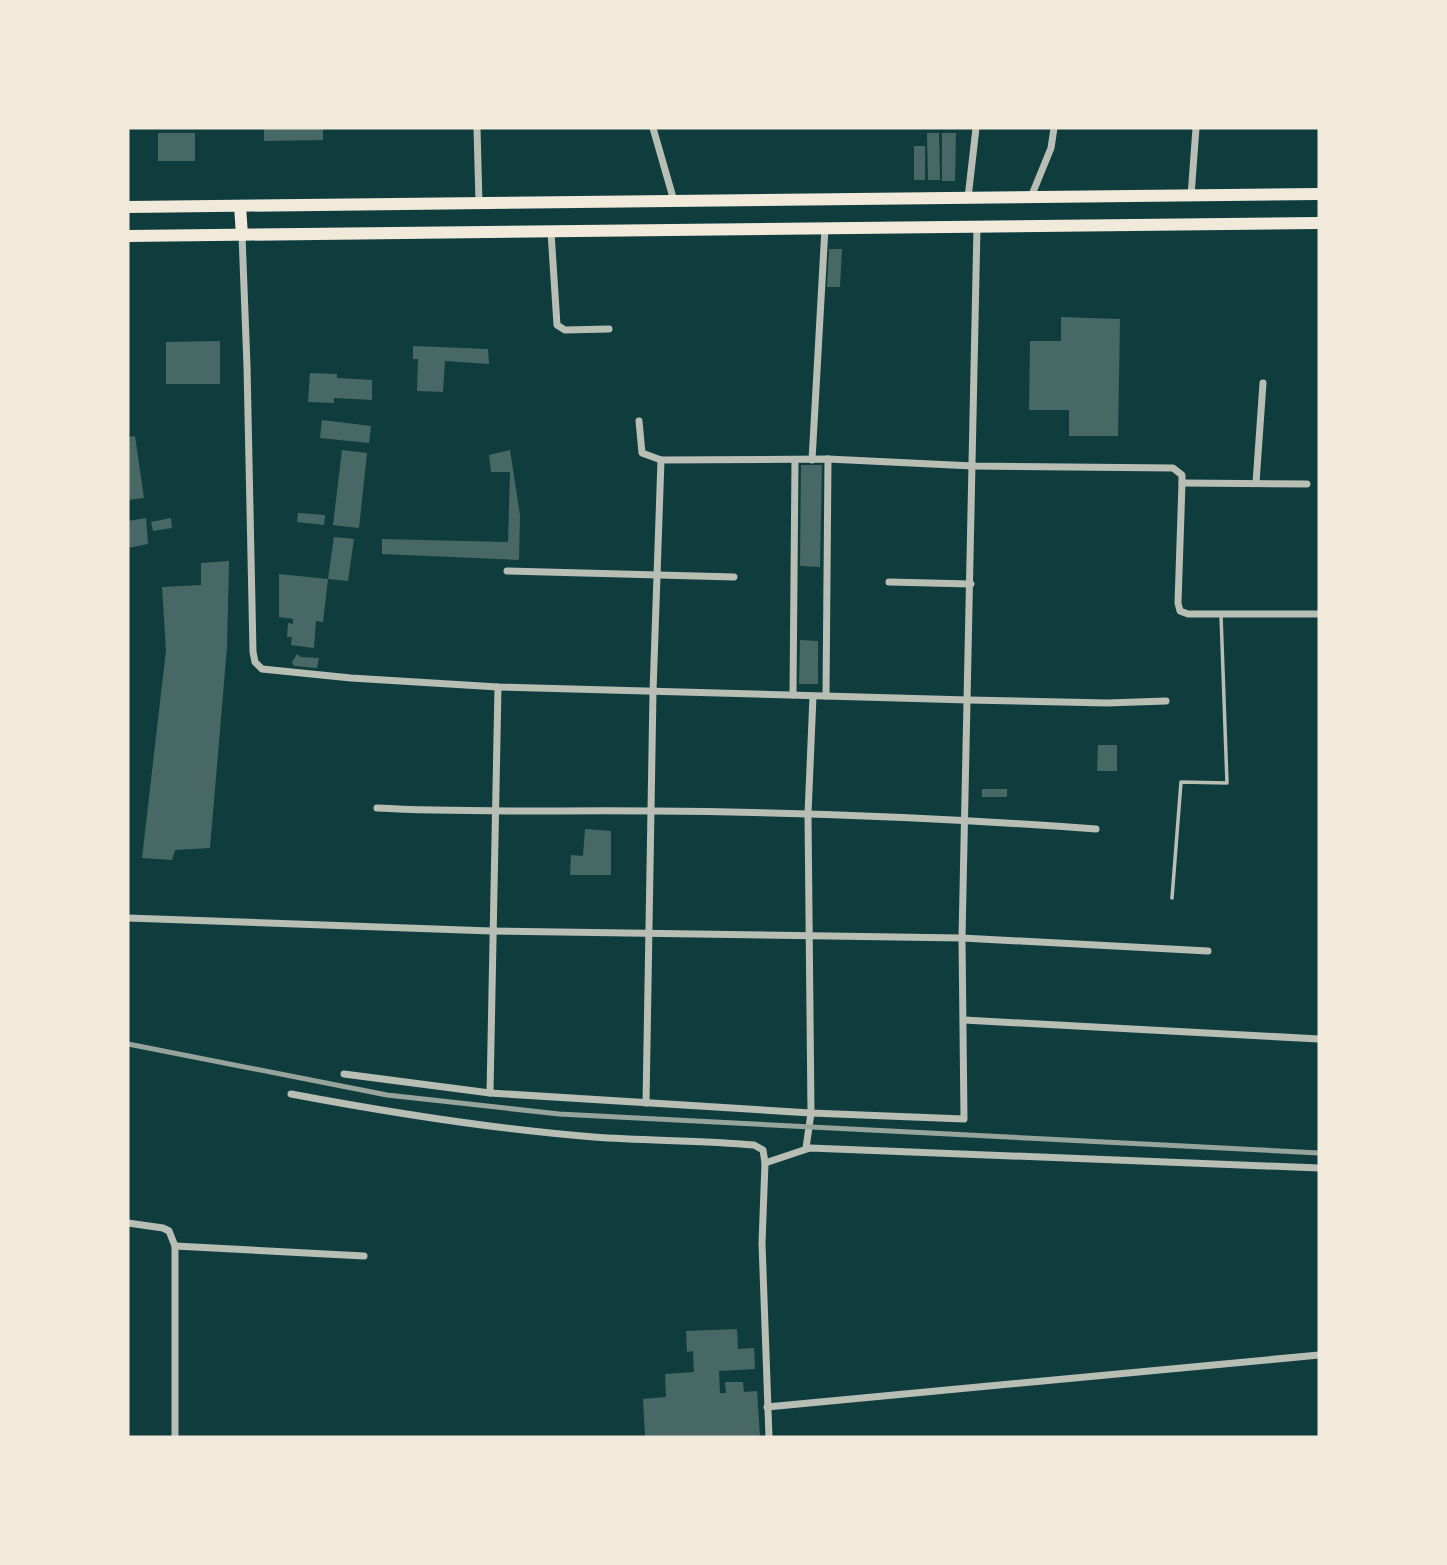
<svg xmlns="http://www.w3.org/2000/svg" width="1447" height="1565" font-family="'PT Sans',sans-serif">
  <rect width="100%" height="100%" fill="#0f3d3e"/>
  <g fill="#486865">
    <polygon points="264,128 323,128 323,140 264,141"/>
    <rect x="158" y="133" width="37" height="28"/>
    <polygon points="927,133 939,133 940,180 928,180"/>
    <polygon points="942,133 956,133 955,181 942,181"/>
    <rect x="914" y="146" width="11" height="34"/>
    <polygon points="829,249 842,249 840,287 827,287"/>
    <polygon points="1061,317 1120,319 1118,436 1069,436 1069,410 1029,410 1030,341 1061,341"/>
    <polygon points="220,341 220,384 166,384 166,342"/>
    <polygon points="413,346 488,349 489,364 445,361 443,392 417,391 418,359 413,359"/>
    <polygon points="310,373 337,374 337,378 372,380 372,400 334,398 334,403 308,402"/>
    <polygon points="322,420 371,426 369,443 320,438"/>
    <polygon points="135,436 144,498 128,500 128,437"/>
    <polygon points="342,450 367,453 359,528 333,525"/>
    <polygon points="510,450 520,515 519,560 382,554 382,539 508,542 510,472 491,472 489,455"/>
    <polygon points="801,465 822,465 820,567 800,566"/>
    <polygon points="298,513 325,515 324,525 297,522"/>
    <polygon points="146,518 148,544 128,548 128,521"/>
    <polygon points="171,518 172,528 153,531 151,522"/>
    <polygon points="334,537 354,539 348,581 328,579"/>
    <polygon points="229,561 227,647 210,848 175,850 172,860 142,858 166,650 162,587 201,585 201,563"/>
    <polygon points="279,574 328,579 323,622 316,621 314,648 291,645 292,637 287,637 288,623 293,624 293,619 279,617"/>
    <polygon points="800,640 818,641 818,684 799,684"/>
    <polygon points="297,654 301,657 319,658 317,668 294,666 292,662"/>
    <polygon points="1098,745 1117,745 1117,771 1097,771"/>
    <rect x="982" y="789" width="25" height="8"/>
    <polygon points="585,829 611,831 611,875 570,875 571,855 583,856"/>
    <polygon points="737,1329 738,1349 754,1348 755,1369 719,1371 720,1393 726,1393 725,1382 743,1382 744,1392 757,1391 760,1437 645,1436 643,1399 666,1397 665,1374 694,1372 693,1351 687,1352 686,1331"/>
  </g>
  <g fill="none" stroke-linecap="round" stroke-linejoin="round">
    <polyline stroke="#b8beb3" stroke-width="3.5" points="1172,898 1181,782 1227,783 1221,615"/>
    <g stroke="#b8beb3" stroke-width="7">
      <polyline points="477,128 479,203"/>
      <polyline points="653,128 674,201"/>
      <polyline points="1191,196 1196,128"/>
      <polyline points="1031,197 1051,148 1054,128"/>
      <polyline points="968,198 976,128"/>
      <polyline points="551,232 557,325 565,330 609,329"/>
      <polyline points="242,235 247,366 253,652 255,662 262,669 351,678 498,687 968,700 1107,703 1166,701"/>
      <polyline points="639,421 642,453 661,460 828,459 973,466 1173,468 1182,475 1182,483 1178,603 1180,611 1188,614 1319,614"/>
      <polyline points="812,460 825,228"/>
      <polyline points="1182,483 1307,484"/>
      <polyline points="1256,483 1263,383"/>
      <polyline points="507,571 734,577"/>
      <polyline points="889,582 971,584"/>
      <polyline points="793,695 795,460"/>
      <polyline points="826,696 828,459"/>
      <path d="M377,808C469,813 560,810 652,811C800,812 948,818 1096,829"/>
      <polyline points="128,918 491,931 962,938 1208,951"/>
      <polyline points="964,1020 1319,1039"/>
      <polyline points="344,1074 490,1093 811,1113 964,1119 962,938 977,227"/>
      <polyline points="490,1093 498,687"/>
      <path d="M291,1094C392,1113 492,1129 594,1137C647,1141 701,1140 754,1145L763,1150L765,1163"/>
      <polyline points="646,1103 653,692 661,460"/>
      <polyline points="806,1148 811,1113 808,814 813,696"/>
      <polyline points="128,1223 163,1228 169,1231 175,1246 175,1437"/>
      <polyline points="175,1246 364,1256"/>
      <polyline points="767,1407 1319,1355"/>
      <polyline points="769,1437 762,1243 765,1163 810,1148 1319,1168"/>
    </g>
    <g stroke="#f1e9da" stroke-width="12">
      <polyline points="240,206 242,235"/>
      <polyline points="128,207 1319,194"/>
      <polyline points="128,236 1319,223"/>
    </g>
    <polyline stroke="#97a49c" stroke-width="5" points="128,1044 387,1095 559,1114 1319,1153"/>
  </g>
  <rect width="1447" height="1565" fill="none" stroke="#f1e9da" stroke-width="259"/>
</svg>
